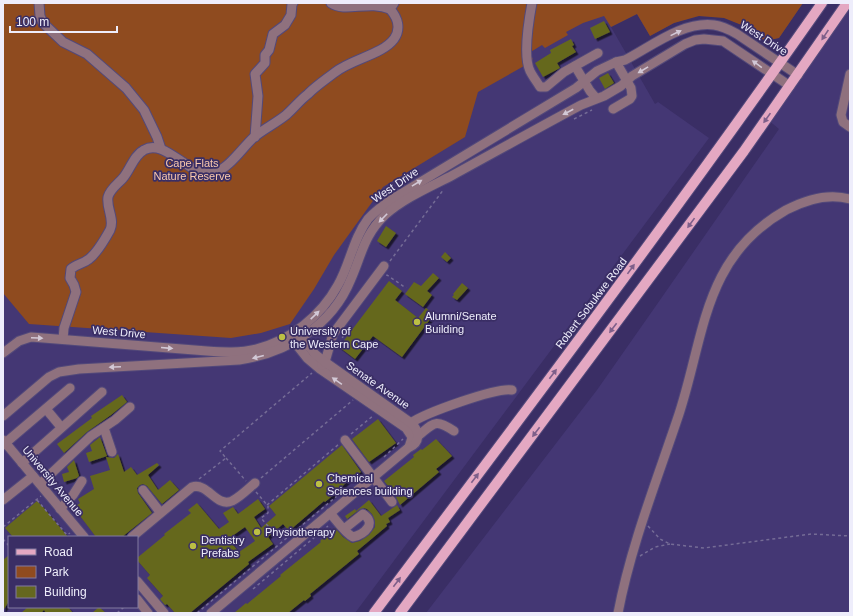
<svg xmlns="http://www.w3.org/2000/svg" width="853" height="616" font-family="Helvetica,sans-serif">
  <defs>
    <filter id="shadow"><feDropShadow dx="2.5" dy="2.5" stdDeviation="0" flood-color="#0009"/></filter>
  </defs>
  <rect width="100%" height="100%" fill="#3a2e65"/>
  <g fill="#443774" fill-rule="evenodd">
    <path d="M3,3H803L779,38L765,41L744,26L724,17L695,16L674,23L650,36L637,14L611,27L655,104L658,102L709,138L355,613H3ZM9,537H137V607H9Z"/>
    <polygon points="850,3 850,613 426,613 597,390 660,300 779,129 767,119"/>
  </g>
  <polygon fill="#8f4b1f" points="3,3 803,3 779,38 765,41 744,26 724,18 699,16 674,23 650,36 637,14 611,27 604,16 583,23 566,32 568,35 545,48 542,45 529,53 533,59 524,66 478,92 465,137 383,187 334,255 314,289 290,324 261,333 231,338 29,324 3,293"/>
  <g fill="#65671f" fill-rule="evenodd" filter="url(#shadow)">
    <polygon points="604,21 610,32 595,39 590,28"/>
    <polygon points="571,39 574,45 572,46 576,52 557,63 560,68 543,77 535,63 551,53 550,50"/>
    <polygon points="608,73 614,83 605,89 599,78"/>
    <polygon points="386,226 396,233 386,247 377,241"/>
    <polygon points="445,252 451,258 447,262 441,257"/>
    <polygon points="433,273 439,278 427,291 432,295 423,307 405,294 414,282 421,286"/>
    <polygon points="389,281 402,291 395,300 418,318 426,308 434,314 402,357 373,336 355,359 339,347"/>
    <polygon points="462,283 468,288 457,300 452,297 454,295 453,294"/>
    <polygon points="122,395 127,402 111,415 87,432 64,453 57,444 92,418 91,416"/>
    <polygon points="378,419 396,443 369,462 352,439"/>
    <polygon points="100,437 107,456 89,462 86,453 92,451 90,445"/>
    <polygon points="436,439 452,456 436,469 439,472 400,505 394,493 384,481 414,457 413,455 421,449 422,450"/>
    <path d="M342,445L361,472L351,478L331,497L325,502L324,501L289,531L283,524L268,537L273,544L248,562L249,564L190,613H175L167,604L165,605L160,599L163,596L147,578L150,575L137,560V558L165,535L164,534L191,513L188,510L197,503L219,529L229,522L223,513L233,507L238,514L258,499L265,509L254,517L261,528L276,515L269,506ZM245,527L255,541L239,552L228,539Z"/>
    <polygon points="118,454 124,472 131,467 137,475 157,463 159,465 148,475 158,490 170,480 179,490 162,504 147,486 143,484 140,485 137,488 138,493 152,513 122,537 96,537 74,508 80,503 78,499 94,489 90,476 110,470 106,457 114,458"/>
    <polygon points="74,460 79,476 77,478 64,482 62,474 69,472 67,467"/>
    <polygon points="369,500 381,516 397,505 400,510 388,518 390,522 386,524 387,526 357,551 359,554 310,594 311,596 305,601 304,600 288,613 234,613 246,603 247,604 281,576 280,575 321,542 320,541 335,528 343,537 352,543 360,541 369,535 375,527 375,521 372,514 367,509 364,508 360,509 347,519 345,516 355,509 356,511"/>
    <polygon points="37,501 44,508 68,537 13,537 5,528"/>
    <polygon points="9,555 9,601 3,611 3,560"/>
    <polygon points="28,607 68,607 73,613 46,613 44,610 41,613 21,613"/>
    <polygon points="99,607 106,613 92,613"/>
  </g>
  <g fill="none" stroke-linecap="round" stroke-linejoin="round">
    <defs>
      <g id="minor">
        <polyline points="39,3 40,16 43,23 63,42 87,54 126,88 144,110 157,137 161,149"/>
        <path d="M331,3C345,13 369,0 390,9"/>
        <path d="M532,3C529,19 523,56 530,71C533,77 537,82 540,87H546L564,72L598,53"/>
        <polyline points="575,66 590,91 596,98"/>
        <polyline points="850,74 841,115 843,122 850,127"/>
        <polyline points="613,109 630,99 632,96 631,88 616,62"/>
        <polyline points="255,137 258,96 255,74 265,63 265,55 269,50 273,34 285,25 291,15 292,4 293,3"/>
        <path d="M63,339L64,328L76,292L74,285L70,278L71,269C76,264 83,264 89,259C97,253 105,239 110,230C115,219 106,208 108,197C110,189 118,184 123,178C130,170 134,155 144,150C166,137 191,181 216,172C230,167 243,147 254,137C264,129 276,123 286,115C294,108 300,100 308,94C316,86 325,80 334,73C351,59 382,55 394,39C401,29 398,18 390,9L394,3"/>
        <polyline points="292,339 307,358 320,369 406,428 412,437 411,441 409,447"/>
        <path d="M3,353L19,341L31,337L207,351C223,352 240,353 256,349C290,341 321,316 338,285C350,264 353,239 368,219C375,211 385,204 394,198L576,88L597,71L616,62L625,60C652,46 683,21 714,25C722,26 730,30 737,34L798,75"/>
        <polyline points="322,365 325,362 333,334 384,266"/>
        <polyline points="46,409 61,427"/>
        <path d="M3,416L49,377L59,372L79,369L239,360C287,353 332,326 351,279C362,254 364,235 385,215C404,198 430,187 453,175C495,152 538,128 581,105L604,96L621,86L632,76L685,44L695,40L704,39L723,41L790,86"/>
        <path d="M411,423C425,413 497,387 512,390"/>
        <polyline points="104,428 112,452"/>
        <path d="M418,436C434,423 435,418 454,431"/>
        <polyline points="3,440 84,537"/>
        <polyline points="345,440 392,502"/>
        <polyline points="3,445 70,388"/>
        <polyline points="22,463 102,392"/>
        <polyline points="40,484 91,436 115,420 130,407"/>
        <polyline points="143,490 160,512"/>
        <polyline points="3,500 33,476"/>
        <polyline points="60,509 73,495 82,481"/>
        <path d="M330,513C337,521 345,533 353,537C365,534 377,523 363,514L344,529"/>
        <path d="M132,537L192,487C208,482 216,508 232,501C240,497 248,489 255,483"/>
        <polyline points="137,581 164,613"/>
        <polyline points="137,599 148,613"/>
        <path d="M211,613L408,448C421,443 420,431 411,423L325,362L315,354L298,333"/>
        <path d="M618,613C631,545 657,480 679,414C705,335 703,257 786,210C805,200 829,193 850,199"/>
      </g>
      <g id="major">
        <path d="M374,613C526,411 677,210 822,3"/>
        <polyline points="400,613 744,151 847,3"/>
      </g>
    </defs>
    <use href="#minor" stroke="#53497a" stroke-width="11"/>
    <use href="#major" stroke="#53497a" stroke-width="12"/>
    <g stroke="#756c96" stroke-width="1.5" stroke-dasharray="3 3" stroke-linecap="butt">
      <polyline points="574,119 592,110"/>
      <polyline points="390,261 444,189"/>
      <polyline points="387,276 387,275 406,288"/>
      <polyline points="339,343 351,324"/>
      <polyline points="351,434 374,415"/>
      <polyline points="384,457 403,439"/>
      <polyline points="226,458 246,481"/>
      <polyline points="261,478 353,400"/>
      <polyline points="199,479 226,458 220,451 312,373"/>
      <polyline points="256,492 268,506 268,513 261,518 282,542"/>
      <polyline points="37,500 67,535 70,533"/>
      <polyline points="267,505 339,444"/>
      <polyline points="648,526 660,539 670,544 704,548 811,534 850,536"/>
      <polyline points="3,527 41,496"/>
      <polyline points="3,539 9,546"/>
      <polyline points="640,556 655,547 670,544"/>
      <polyline points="253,589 328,526"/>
      <polyline points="117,613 124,607"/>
      <polyline points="197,613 337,496"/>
    </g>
    <use href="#minor" stroke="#8f717e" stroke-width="9"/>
    <use href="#major" stroke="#e4a8c2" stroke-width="10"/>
  </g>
  <defs><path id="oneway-solid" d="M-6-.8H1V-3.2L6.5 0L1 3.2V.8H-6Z"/></defs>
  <g fill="#d2c8d6">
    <use href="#oneway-solid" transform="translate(676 33) rotate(-26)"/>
    <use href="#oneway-solid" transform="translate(757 64) rotate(-144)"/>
    <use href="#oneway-solid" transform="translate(643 70) rotate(149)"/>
    <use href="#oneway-solid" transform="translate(568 112) rotate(152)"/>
    <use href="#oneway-solid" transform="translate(417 183) rotate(-31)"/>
    <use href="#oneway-solid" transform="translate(383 218) rotate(134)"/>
    <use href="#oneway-solid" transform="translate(315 315) rotate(-44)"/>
    <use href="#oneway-solid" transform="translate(37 338) rotate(3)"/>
    <use href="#oneway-solid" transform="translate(167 348) rotate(5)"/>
    <use href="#oneway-solid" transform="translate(258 357) rotate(166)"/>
    <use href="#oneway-solid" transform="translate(115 367) rotate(177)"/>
    <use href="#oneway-solid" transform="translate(337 381) rotate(-145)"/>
  </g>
  <g fill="#7e5f8a">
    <use href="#oneway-solid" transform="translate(825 35) rotate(124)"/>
    <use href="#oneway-solid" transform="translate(767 118) rotate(125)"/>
    <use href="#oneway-solid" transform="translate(691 223) rotate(126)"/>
    <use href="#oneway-solid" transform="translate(631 269) rotate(-54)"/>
    <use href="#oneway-solid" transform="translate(613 328) rotate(127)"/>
    <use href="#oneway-solid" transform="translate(553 374) rotate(-53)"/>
    <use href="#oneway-solid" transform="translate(536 432) rotate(127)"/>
    <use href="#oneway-solid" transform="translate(475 478) rotate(-53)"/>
    <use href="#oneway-solid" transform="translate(397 582) rotate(-53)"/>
  </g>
  <g fill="#bcbf44" stroke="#3a2e65" stroke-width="1.5">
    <circle cx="417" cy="322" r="4"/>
    <circle cx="282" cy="337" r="4"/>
    <circle cx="319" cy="484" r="4"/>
    <circle cx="257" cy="532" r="4"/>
    <circle cx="193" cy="546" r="4"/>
  </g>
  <g text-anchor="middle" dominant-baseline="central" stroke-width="3.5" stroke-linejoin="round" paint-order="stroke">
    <g font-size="11" fill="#eeedfb" stroke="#3a2e65">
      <text transform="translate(764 38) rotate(33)">West Drive</text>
      <text transform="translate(395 185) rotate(-34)">West Drive</text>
      <text transform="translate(591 303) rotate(-53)">Robert Sobukwe Road</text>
      <text transform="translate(119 332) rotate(5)">West Drive</text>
      <text transform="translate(378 385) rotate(35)">Senate Avenue</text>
      <text transform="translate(53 481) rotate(50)">University Avenue</text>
    </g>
    <g font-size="11" fill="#f8c8ad" stroke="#3a2e65">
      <text x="192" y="163">Cape Flats<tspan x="192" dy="13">Nature Reserve</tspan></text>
    </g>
    <g font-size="11" fill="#eeedfb" stroke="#3a2e65" text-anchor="start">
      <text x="425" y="316">Alumni/Senate<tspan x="425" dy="13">Building</tspan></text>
      <text x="290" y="331">University of<tspan x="290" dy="13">the Western Cape</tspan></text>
      <text x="327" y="478">Chemical<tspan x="327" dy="13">Sciences building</tspan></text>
      <text x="265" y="532">Physiotherapy</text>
      <text x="201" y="540">Dentistry<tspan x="201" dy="13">Prefabs</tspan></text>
    </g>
  </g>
  <rect width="853" height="616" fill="none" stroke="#eeedfb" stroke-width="8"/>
  <rect x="8" y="536" width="130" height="72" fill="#3a2e65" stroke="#827aa1"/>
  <rect x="16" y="549" width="20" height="6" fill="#e4a8c2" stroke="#827aa1"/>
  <text x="44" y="556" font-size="12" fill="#eeedfb">Road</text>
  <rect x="16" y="566" width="20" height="12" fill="#8f4b1f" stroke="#827aa1"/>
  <text x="44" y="576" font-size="12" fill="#eeedfb">Park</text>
  <rect x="16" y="586" width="20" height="12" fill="#65671f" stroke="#827aa1"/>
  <text x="44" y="596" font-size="12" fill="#eeedfb">Building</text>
  <path d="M10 26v6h107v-6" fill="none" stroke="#eeedfb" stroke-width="2"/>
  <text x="16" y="26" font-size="12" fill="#eeedfb" stroke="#3a2e65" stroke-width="3" paint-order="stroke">100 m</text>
</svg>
